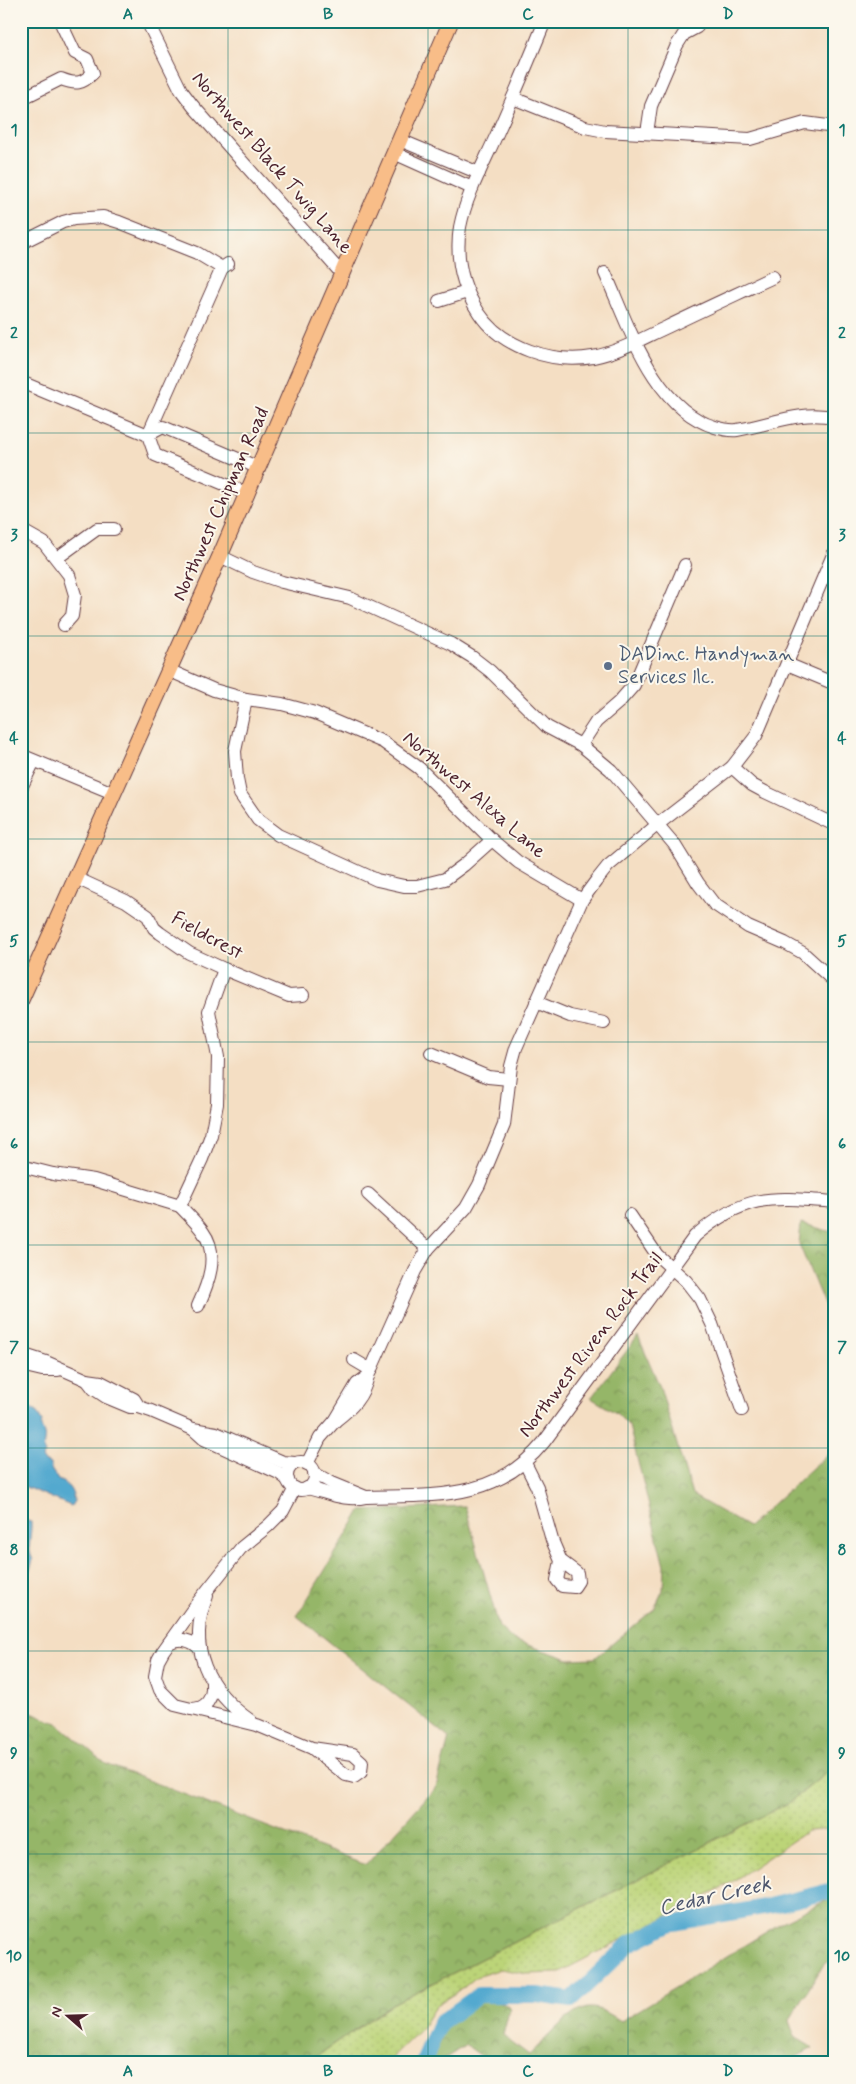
<svg xmlns="http://www.w3.org/2000/svg" width="856" height="2084" font-family="Mynerve,sans-serif">
  <defs>
    <pattern id="green-dots" width="8" height="8" patternUnits="userSpaceOnUse" patternTransform="scale(1.25)"><rect width="8" height="8" fill="#bcd478"/><path d="M2 2h.1M6 6h.1" fill="none" stroke="#a3b668" stroke-width="1.8" stroke-linecap="round"/></pattern>
    <pattern id="forest-crowns" width="20" height="18" patternUnits="userSpaceOnUse" patternTransform="scale(1.25)"><rect width="20" height="18" fill="#95b668"/><path d="M2 6a3 3 0 1 1 6 0M12 15a3 3 0 1 1 6 0" fill="none" stroke="#7c9356"/></pattern>
  </defs>
  <rect width="100%" height="100%" fill="#fbf7ec"/>
  <filter id="ink" filterUnits="userSpaceOnUse"><feTurbulence type="fractalNoise" baseFrequency=".02" numOctaves="2"/><feDisplacementMap in="SourceGraphic" scale="10" xChannelSelector="R" yChannelSelector="G"/><feConvolveMatrix kernelMatrix="1 2 1 2 8 2 1 2 1" color-interpolation-filters="sRGB"/></filter>
  <filter id="wash" filterUnits="userSpaceOnUse"><feTurbulence type="fractalNoise" baseFrequency=".0096" numOctaves="4" result="noise"/><feDisplacementMap in="SourceGraphic" scale="20" xChannelSelector="R" yChannelSelector="G"/><feGaussianBlur stdDeviation="1.12" result="paint"/><feColorMatrix in="noise" values="0 0 0 0 0 0 0 0 0 0 0 0 0 0 0 0 0 1.4 0 .05"/><feComposite in="paint" operator="in"/></filter>
  <g filter="url(#wash)">
    <rect width="100%" height="100%" fill="#f4dec3"/>
    <polygon fill="url(#green-dots)" stroke="#837a52" points="835,1766 835,1829 807,1831 732,1882 558,1973 527,1974 501,1969 476,1977 462,1989 436,2005 421,2029 386,2063 307,2063 392,2004 790,1802"/>
    <g fill="url(#forest-crowns)" stroke="#706a4a">
      <polygon points="801,1223 835,1233 835,1331 799,1244"/>
      <polygon points="638,1336 660,1387 692,1495 748,1527 835,1447 835,1766 790,1802 392,2004 307,2063 21,2063 21,1709 57,1723 106,1764 366,1865 436,1787 449,1738 297,1616 361,1511 465,1506 499,1627 513,1640 569,1659 595,1658 654,1609 663,1590 664,1566 629,1426 616,1413 591,1398"/>
      <path d="M835,1896V1957L824,1964L789,2021L795,2037L813,2048L785,2063H491L466,2045L441,2061L429,2058C434,2048 438,2035 445,2026C462,2007 486,1993 510,2007L503,2035L529,2055C544,2042 569,2010 588,2008C600,2007 611,2015 621,2021L784,1921Z"/>
    </g>
    <g fill="#52a9cf" stroke="#4e647d">
      <path d="M31,1408L36,1411L42,1422C40,1427 42,1428 44,1434C46,1442 41,1446 45,1454L42,1458L44,1461L51,1464V1469L58,1480C68,1484 73,1490 74,1501L71,1506L21,1485V1409Z"/>
      <path d="M21,1519L31,1522C32,1535 26,1547 33,1560L27,1579L21,1616Z"/>
    </g>
    <g fill="none" stroke-linecap="round" stroke-linejoin="round">
      <polyline stroke="#52a9cf" stroke-width="16" points="423,2063 440,2023 479,1995 537,1995 571,2000 629,1944 669,1924 769,1906 835,1890"/>
    </g>
  </g>
  <g filter="url(#ink)">
    <g fill="none" stroke-linecap="round" stroke-linejoin="round">
      <defs>
        <g id="minor">
          <polyline points="147,21 181,90 193,106 343,275"/>
          <path d="M545,21C529,60 513,98 496,136C483,165 466,196 460,227C455,259 462,287 479,313C502,348 553,364 593,357C619,352 643,338 667,327C702,310 737,294 773,277"/>
          <polyline points="513,98 585,127 605,131 750,139 805,123 835,127"/>
          <path d="M21,99L61,79C76,85 82,84 93,73L87,59L75,53L60,21"/>
          <polyline points="647,133 651,106 677,45 684,34 697,27"/>
          <polyline points="400,140 479,173"/>
          <polyline points="394,153 472,188"/>
          <polyline points="21,243 63,222 74,219 103,217 119,222 197,253 222,268 228,264"/>
          <path d="M605,273C629,326 654,409 715,427C722,429 730,431 737,430C770,425 802,409 835,418"/>
          <polyline points="439,301 467,292"/>
          <polyline points="21,382 148,435 155,455 248,494"/>
          <polyline points="148,435 222,268"/>
          <polyline points="148,435 163,427 259,468"/>
          <polyline points="21,530 44,543 69,575 75,595 72,616 64,625"/>
          <polyline points="220,556 253,572 282,582 350,598 451,644 472,657 490,671 547,727 581,745 611,770 674,844 698,883 714,904 748,927 785,943 803,953 835,982"/>
          <polyline points="57,558 97,529 114,529"/>
          <polyline points="787,664 835,684"/>
          <polyline points="168,670 214,690 246,699 282,704 315,713 383,742 419,768 492,840 518,862 582,900"/>
          <polyline points="246,699 235,751 237,779 240,794 258,820 278,835 377,880 404,886 417,886 445,879 464,865 492,840"/>
          <polyline points="581,745 596,722 619,702 634,685 685,565"/>
          <polyline points="21,755 113,793"/>
          <polyline points="732,767 752,785 765,792 835,825"/>
          <polyline points="21,788 34,761"/>
          <polyline points="76,878 126,901 148,916 154,928 160,933 189,953 224,969 289,996 303,995"/>
          <polyline points="536,1002 570,1016 604,1023"/>
          <polyline points="431,1053 488,1077 509,1079"/>
          <polyline points="21,1166 53,1174 94,1180 180,1206"/>
          <polyline points="368,1194 428,1249"/>
          <polyline points="180,1206 202,1159 211,1135 217,1104 218,1057 209,1011 224,969"/>
          <path d="M180,1206C188,1215 197,1223 203,1232C220,1255 208,1284 198,1306"/>
          <polyline points="630,1215 657,1255 686,1281 700,1299 712,1324 742,1410"/>
          <polyline points="21,1354 46,1362 87,1380 101,1382 134,1399 139,1407"/>
          <polyline points="354,1360 371,1370"/>
          <polyline points="21,1365 42,1370 58,1370"/>
          <polyline points="87,1380 94,1389 106,1397 130,1407 139,1407 151,1411 193,1429 204,1439 279,1473 288,1480"/>
          <path d="M335,1421C352,1408 363,1397 368,1376L415,1271L428,1249L466,1208L479,1185L504,1125L511,1066L516,1048L582,900L596,881L608,866L657,825L732,767L756,736L835,550"/>
          <polyline points="193,1429 216,1433 283,1462 295,1463"/>
          <circle cx="301" cy="1476" r="14"/>
          <polyline points="525,1463 537,1487 552,1540 561,1561 557,1580 562,1586 574,1587 578,1581 577,1573 561,1561"/>
          <polyline points="307,1464 320,1438 335,1421 357,1384 368,1376"/>
          <polyline points="314,1473 332,1483 366,1497"/>
          <polyline points="295,1488 283,1511 268,1526 241,1548 198,1602 163,1651 158,1660 155,1676 160,1690 175,1705 257,1725 312,1748 346,1775 354,1777 361,1772 362,1762 353,1754 312,1748"/>
          <path d="M307,1488C327,1492 345,1502 366,1497C435,1495 496,1501 544,1442L695,1236C746,1193 771,1197 835,1202"/>
          <path d="M207,1596C186,1648 208,1691 251,1721"/>
          <path d="M169,1643C180,1637 192,1640 200,1649"/>
          <path d="M191,1709C207,1709 213,1698 212,1683"/>
        </g>
        <polyline id="major" points="21,1000 220,556 451,21"/>
      </defs>
      <use href="#minor" stroke="#643c42" stroke-width="14"/>
      <use href="#major" stroke="#643c42" stroke-width="17"/>
      <use href="#minor" stroke="#fff" stroke-width="12"/>
      <use href="#major" stroke="#f8bd88" stroke-width="15"/>
    </g>
  </g>
  <path fill="none" stroke="#0f766e" stroke-width="1" stroke-opacity="0.55" d="M228,21V2063M428,21V2063M628,21V2063M21,230H835M21,433H835M21,636H835M21,839H835M21,1042H835M21,1245H835M21,1448H835M21,1651H835M21,1854H835"/>
  <circle fill="#5c6f8a" stroke="#fbf7ec" stroke-width="2" cx="608" cy="666" r="5"/>
  <g text-anchor="middle" dominant-baseline="central" stroke-width="4" stroke-linejoin="round" paint-order="stroke">
    <g font-size="20" fill="#4a1f2b" stroke="#fbf7ec">
      <text transform="translate(272 163) rotate(49)">Northwest Black Twig Lane</text>
      <text transform="translate(221 504) rotate(-66)">Northwest Chipman Road</text>
      <text transform="translate(474 795) rotate(41)">Northwest Alexa Lane</text>
      <text transform="translate(207 936) rotate(29)">Fieldcrest</text>
      <text transform="translate(591 1345) rotate(-53)">Northwest Riven Rock Trail</text>
    </g>
    <g font-size="20" fill="#4e5e75" stroke="#fbf7ec" text-anchor="start">
      <text x="618" y="654">DADinc. Handyman<tspan x="618" dy="23">Services llc.</tspan></text>
    </g>
    <g font-size="21" font-style="italic" fill="#4d566d" stroke="#fbf7ec">
      <text transform="translate(715 1896) rotate(-13)">Cedar Creek</text>
    </g>
  </g>
  <rect width="856" height="2084" fill="none" stroke="#fbf7ec" stroke-width="55"/>
  <g transform="translate(68 2016) rotate(290)" stroke="#fbf7ec" stroke-width="4" paint-order="stroke">
  <path d="M0-4L9 19L0 12L-9 19Z" fill="#4a1f2b"/>
  <text y="-8" font-size="14" font-weight="bold" text-anchor="middle" fill="#4a1f2b">N</text>
  </g>
  <rect x="28" y="28" width="800" height="2028" fill="none" stroke="#0f766e" stroke-width="2"/>
  <g font-size="16" text-anchor="middle" font-weight="bold" fill="#0f766e">
    <text x="128" y="19">A</text>
    <text x="328" y="19">B</text>
    <text x="528" y="19">C</text>
    <text x="728" y="19">D</text>
    <text x="14" y="135">1</text>
    <text x="842" y="135">1</text>
    <text x="14" y="338">2</text>
    <text x="842" y="338">2</text>
    <text x="14" y="540">3</text>
    <text x="842" y="540">3</text>
    <text x="14" y="743">4</text>
    <text x="842" y="743">4</text>
    <text x="14" y="946">5</text>
    <text x="842" y="946">5</text>
    <text x="14" y="1149">6</text>
    <text x="842" y="1149">6</text>
    <text x="14" y="1352">7</text>
    <text x="842" y="1352">7</text>
    <text x="14" y="1555">8</text>
    <text x="842" y="1555">8</text>
    <text x="14" y="1758">9</text>
    <text x="842" y="1758">9</text>
    <text x="14" y="1961">10</text>
    <text x="842" y="1961">10</text>
    <text x="128" y="2076">A</text>
    <text x="328" y="2076">B</text>
    <text x="528" y="2076">C</text>
    <text x="728" y="2076">D</text>
  </g>
</svg>
